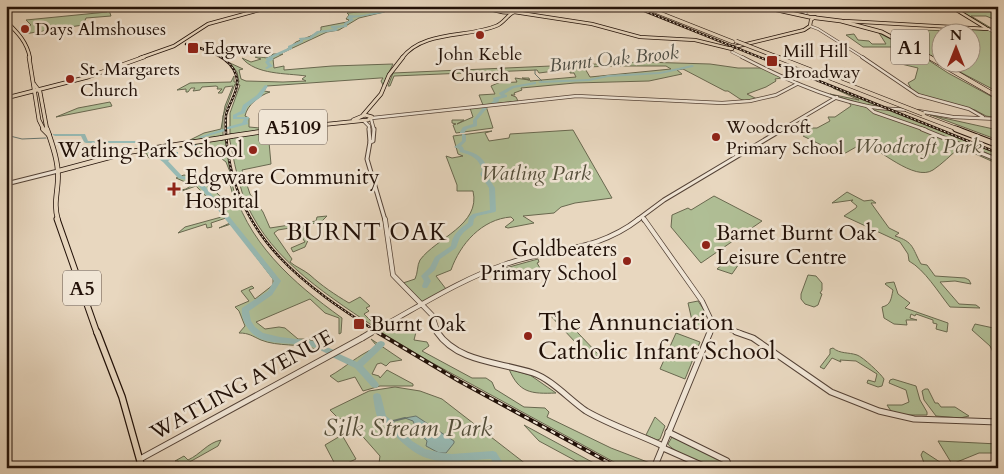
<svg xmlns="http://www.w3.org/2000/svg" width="1004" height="474" font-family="Cardo,serif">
  <rect width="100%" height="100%" fill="#e8d7bf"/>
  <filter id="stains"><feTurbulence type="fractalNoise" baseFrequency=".004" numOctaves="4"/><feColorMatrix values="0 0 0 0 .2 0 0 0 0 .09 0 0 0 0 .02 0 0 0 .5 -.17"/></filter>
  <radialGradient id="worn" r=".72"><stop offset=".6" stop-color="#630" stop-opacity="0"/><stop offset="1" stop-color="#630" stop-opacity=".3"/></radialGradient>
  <g fill="#b0bf96" stroke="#69684f" fill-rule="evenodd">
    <polygon points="393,6 398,6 384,12 359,18 339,30 327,32 284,52 296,42 318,33 321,30 321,27 347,22 349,20 346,19 349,15 347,13 386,10"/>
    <polygon points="953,6 998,6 998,21 986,16 971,16 991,28 988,28"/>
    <polygon points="107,10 109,10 111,16 86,18 83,25 24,34 21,32 29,31 25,27 31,25 26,20 107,12"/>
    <polygon points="949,27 988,29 998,34 998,92 943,63 972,62 972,32 942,32 941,62 898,35 925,36 920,30 952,31"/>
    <polygon points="879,33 912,50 900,50 900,54 919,54 948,73 998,100 998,118 986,116 975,110 922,96 912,90 908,83 915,79 918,68 897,63 895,60 898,54 898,47 863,47 846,35 854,34 858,40 869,41 872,44 886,44"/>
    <path d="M273,54H283L273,59L274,68L284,66V70L332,66L393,64L383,85L381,81L383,78H380L267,86L264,91L270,92C260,95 247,105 245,116L249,118V127L260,128L280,124V127L230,135V113L240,85L235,84L223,116V136L188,141L204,133L221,129L225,106L233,86L225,87L222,93H218L222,89H217L218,87L216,86L202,87L200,90L193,91L195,88H191L188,92H186V89L177,90L190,83L231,82L234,76V82H239L237,72L230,63L243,69L239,70L241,79L246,81L283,82L306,81L302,79L306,76C286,73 256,75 242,58L251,62L261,59L255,57C265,56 266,61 273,54Z"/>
    <path d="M642,62L710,64L738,68H764L782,78L775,79L776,81L766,87L747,94L759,100L746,101L740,99L728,91H725L683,69L677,70L682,74L649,81L575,83L521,88L522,90L514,93L515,95H511L516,97L518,101L483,105L479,95L495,94L491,86L498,83L517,82L515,78L529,80L522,78H529L530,81L576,77L574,73H570V69L539,73L537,70L394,76L390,86H388L393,73ZM618,66H666L671,69L590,77L584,67Z"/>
    <path d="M833,88L998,154V158L964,143L961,145L998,160V164L960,147C951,155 942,164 933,170C914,182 879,148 863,143L842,155L803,136L812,130L808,128H817L830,121L828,117H835L851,106L849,102L862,104L830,94L859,100Z"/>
    <polygon points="110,102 112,106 56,117 78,108"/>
    <polygon points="486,106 493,128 456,133 453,125 456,124 452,123 452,120 464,120 457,124 473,117 470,108"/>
    <polygon points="930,115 998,130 998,140 931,115"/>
    <path d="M573,130L612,198L575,203L561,207L554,213L523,216L534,223L508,228L505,227L514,220L511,217C482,219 460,244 451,270L436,276L446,289L420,304L400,284L415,279C418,273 417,265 420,260C436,238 481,225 473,191H457V185L446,156L452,158L463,156L458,154L453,136L492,131L485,133L489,141L509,138L510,134Z"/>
    <path d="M268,131L271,164L242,170L250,194L263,212L270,228L316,221L317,217L327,216L322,221L304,226L303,228L310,236L305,247L293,252L291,248L305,242L301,236L304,233L296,227L278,230L274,233L292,259L290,262C296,267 304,270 310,275C322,286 334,294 349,303L360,297L370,306L366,308L369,311L364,314L374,324L373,326C321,291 263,254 242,192C236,173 233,156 229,136Z"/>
    <polygon points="225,139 230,172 226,162 222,159 221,149 218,150 219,159 211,150 197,154 193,149 186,150 185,147 153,151 153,154 156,155 149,158 146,153 144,153 147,150"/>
    <path d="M184,175L206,179L204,181L233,208L236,206L229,181L231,180C245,241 293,283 342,318L341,333L339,334V318L325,313L310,299L256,322L265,329L279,327L285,328L298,339H307L325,345L315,349C299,343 278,347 261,340C252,336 249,333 239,333L245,326L239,311L235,307L249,301L241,291L252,286L254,288L249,290L255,299L273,285V279L231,224L219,228L230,223L226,218L211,223L212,227L207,228L206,224L178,233L185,227L225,216L196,186L179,192L181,190L186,189L192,185L176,178Z"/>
    <path d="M847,192L864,201L872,200L876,203H871L889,228L899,233L895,236C914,242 912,248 921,264L927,265L935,276L965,278L969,280L971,284L955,281L940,282L959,304L976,305L980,308L950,307C938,292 925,270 909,261L908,254L900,242L844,216L856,208L857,206L851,201L853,200L832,203Z"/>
    <polygon points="714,196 762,221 701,263 671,227 672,215 688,208 691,210"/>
    <polygon points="735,254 743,258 732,274 717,269"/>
    <path d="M538,259L539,262L537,263L540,268L529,272L530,274C524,276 518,274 511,276L502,269Z"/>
    <polygon points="808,275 816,276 822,283 822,290 820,293 822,294 818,305 814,307 805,304 801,299 801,294"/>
    <path d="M894,282L898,294L910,303L905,308L948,323L947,332L936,329L937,324L933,323V320L916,314L915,316L911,314L910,318L917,320H906L907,325L894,324L884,318L882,307C891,305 891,299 893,290L885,284L886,283Z"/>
    <polygon points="698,301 706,313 705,329 693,325 688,303"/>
    <polygon points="554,311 557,311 599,355 591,359 548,313"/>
    <polygon points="975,324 998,329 998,362 990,346 972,330"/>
    <polygon points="414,329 416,332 414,340 427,342 429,346 422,351 472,378 486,378 492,382 495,389 524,407 545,408 549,412 547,417 611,448 650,463 648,468 625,468 427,360 379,331 400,332"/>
    <polygon points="676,333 700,342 685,379 660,369"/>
    <path d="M371,339L402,360L390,362L386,366L381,363L377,364L372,374L379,376L380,378L387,370L413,384V386H380L363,391L355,377L338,382L330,376C346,367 358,355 375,348L376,345Z"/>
    <path d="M833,348C840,354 848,352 857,355C863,357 881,374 884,379L882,386L878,387L867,383L868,380L875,382L877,374L856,361L840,360L841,362L832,358L824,369L820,367L830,354V349Z"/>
    <path d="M509,369L530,375L556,393C531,394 519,393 509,369Z"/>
    <polygon points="893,379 916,386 920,400 927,412 927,415 905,415 891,411 887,405 902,405 909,402 906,390 889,383 890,380"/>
    <polygon points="395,387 420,391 442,399 531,468 370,468 379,463 380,456 349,421 338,418 330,410 369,391"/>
    <polygon points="925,389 928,389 935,403 938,403 941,407 955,407 969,416 960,418 936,416 924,400 922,391"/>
    <polygon points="655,417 665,426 660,439 657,440 646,435"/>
    <polygon points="524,425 603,468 589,468 539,441"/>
    <polygon points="342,435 356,459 337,468 325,445"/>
    <path d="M672,437L720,460L723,465L721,468C711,468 672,452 668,444Z"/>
    <path d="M221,440L218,446L186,464L187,468H181L178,461H175L184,456L188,460C201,454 207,443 221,440Z"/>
    <polygon points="938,441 998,444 998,453 979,453 952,464"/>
    <polygon points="923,451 946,466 947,468 926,468 921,455"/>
  </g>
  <polygon fill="#97b9b3" stroke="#68766f" points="416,416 454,441 454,443 446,453 439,453 426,446 427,441 417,430 413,421 405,418"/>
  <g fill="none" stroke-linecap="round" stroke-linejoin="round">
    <g stroke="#68766f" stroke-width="1">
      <polyline points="535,70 535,74 542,81"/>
      <polyline points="6,135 22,139 46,138"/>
    </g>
    <polyline stroke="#68766f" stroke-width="2" points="389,422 405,418"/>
    <g fill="#97b9b3" fill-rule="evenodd">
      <path d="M391,6H395L383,13L352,18L354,20L347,24V27L337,28L338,30L336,31L319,33L311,39L303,40V42L292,47V49L272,58L274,59L269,62L273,66L267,69L265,68L268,66L265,62L267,60H266V58L288,48V46L300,41L299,38L309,37L317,31L334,29L331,28V26L344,25V23L350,20L347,18L349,15C362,17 379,12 391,6Z"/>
      <polygon points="776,6 781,6 790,9 788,10"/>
      <polygon points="692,65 694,66 693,67 660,74 608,77 589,81 540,83 538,82 540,81 589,79 608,75 660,72"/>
      <polygon points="535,82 536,82 536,84 514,88 504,94 507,95 507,97 499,99 499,101 495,104 491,103 494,100 493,99 493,98 501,96 499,94 499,93 512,86"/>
      <polygon points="265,85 268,86 261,97 247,107 245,113 237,116 237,117 249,117 249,118 247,122 248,123 248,124 229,129 227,129 227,127 242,123 244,119 233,119 233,115 241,111 243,105 257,95"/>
      <polygon points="484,106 488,107 477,120 477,126 467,129 464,133 460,133 460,132 463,127 473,124 473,120"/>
      <polygon points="223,129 225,129 225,131 201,138 199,137"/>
      <polygon points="53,134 85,134 88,141 145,141 148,147 147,148 143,148 141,143 86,143 84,142 81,136 55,136 53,135"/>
      <path d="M462,134H464L466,135V141L461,146L463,147L464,150C477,153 485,158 488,171L486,174L495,188L496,211L495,212L477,216L474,219L473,225L464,232L460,237L456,248L440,259L435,270L428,276L431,281L427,288H423L422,286L424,281L421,276L430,267L435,257L451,246C452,235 459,229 468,223L469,217L473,214L490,210L489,188L480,174L482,171C480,159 472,155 460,152L459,149L454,147L462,141Z"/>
      <polygon points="194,143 197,145 196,146 186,151 183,149"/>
      <path d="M148,148L157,156L165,159L174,152H178V154L168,161L182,176L200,180L281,281L272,295L249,311L251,321L255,327L263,333L280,337L313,341L334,350L335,352L357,362L378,342L381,341L384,342L385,344L384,346L363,366L378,383L379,385L378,387L375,388L372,387L355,368L332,357L331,355C325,353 319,349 313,347C292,340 260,349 247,327C243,321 241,315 242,308L268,291L274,281L196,182L178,178L163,162L156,157H153L146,151V149Z"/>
      <path d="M377,393L380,394L381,396L386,416L394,422L412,441L425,449L442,453L452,454L493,451L496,452L506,468H496L491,459C448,461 427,470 395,435C391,431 380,422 378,419C375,412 374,403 373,396L374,394Z"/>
    </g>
    <defs>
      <g id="minor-far4">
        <polyline points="789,6 806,13"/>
        <polyline points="810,26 818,29 864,58"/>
        <polyline points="988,29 998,34"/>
        <polyline points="732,52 744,58"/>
      </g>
      <g id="minor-far3">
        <path d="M742,57C781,77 823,97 867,106C880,109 895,109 909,110"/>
        <polyline points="862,57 918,95 969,109 983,117"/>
        <polyline points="867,106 874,112 926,130"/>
        <polyline points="918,111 953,117 998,119"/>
        <polyline points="372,118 577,96 722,103 750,101 776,95 797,84"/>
        <polyline points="371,119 374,130"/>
        <polyline points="363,120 369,126 369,130"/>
        <polyline points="781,130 837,97"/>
      </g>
      <g id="minor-far2">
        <polyline points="369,129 370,142"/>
        <polyline points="374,129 373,141 370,142 367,159 385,220"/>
        <polyline points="922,129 998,160"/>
        <polyline points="6,184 58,171"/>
        <polyline points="642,217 644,220"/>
        <polyline points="637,220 664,200 783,129"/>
      </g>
      <g id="minor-far1">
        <polyline points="385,219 393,275 432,315 438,333"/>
        <polyline points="644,219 702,301 713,324 710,333"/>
        <polyline points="713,324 740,333"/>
        <path d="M383,326C423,304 462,279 506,264C554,247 595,253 639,219"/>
      </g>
      <g id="minor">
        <path d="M437,332C458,363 501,362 533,373C551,379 570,400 586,411C610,425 638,434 663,446"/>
        <polyline points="736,332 753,338 831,392 879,411 914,419 998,422"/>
        <polyline points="668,432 727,461 729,468"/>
        <polyline points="663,448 708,468"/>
        <polyline points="140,459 362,338"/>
        <polyline points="654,468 710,332"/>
      </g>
      <g id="major-far4">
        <polyline points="409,6 432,6"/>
        <path d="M481,6C497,11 510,18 524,6"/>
        <polyline points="950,6 986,28"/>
        <path d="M6,21C18,33 27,42 30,58"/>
        <polyline points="845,21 988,29"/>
        <polyline points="730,48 804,30 810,26 811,20 815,17"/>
        <polyline points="140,58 174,46 208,24 274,6"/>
        <path d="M402,58C423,30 467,38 496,26C504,23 507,15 514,12L592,24L640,37L695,40L732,49"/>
      </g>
      <g id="major-far3">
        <polyline points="29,57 39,120 44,130"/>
        <polyline points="34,84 40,92 47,130"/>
        <polyline points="6,98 88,77 144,57"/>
        <polyline points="363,115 381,94 389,75 403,57"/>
        <polyline points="271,130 368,120 372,117 365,115 353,120"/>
      </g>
      <g id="major-far2">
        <polyline points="43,129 49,135"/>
        <path d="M47,129C52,144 58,160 58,176C58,193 53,203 58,220"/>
        <polyline points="232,136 280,129"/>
        <polyline points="58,171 129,152 221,138"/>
      </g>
      <polyline id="major-far1" points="57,219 97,333"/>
      <polyline id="major" points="97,332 122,397 142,468"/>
      <g id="highway-far2">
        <polyline points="642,6 733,42"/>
        <polyline points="759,6 809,17 841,21 882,32 931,58"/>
      </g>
      <g id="highway-far1">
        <polyline points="929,57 998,97"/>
        <polyline points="907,110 960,130"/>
      </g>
      <polyline id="highway" points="956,129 998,145"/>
    </defs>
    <use href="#minor-far4" stroke="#544236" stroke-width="3"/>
    <use href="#minor-far3" stroke="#544236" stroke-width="4"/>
    <use href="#minor-far2" stroke="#544236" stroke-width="5"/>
    <use href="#minor-far1" stroke="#544236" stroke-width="5.5"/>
    <use href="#minor" stroke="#544236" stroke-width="7"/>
    <use href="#major-far4" stroke="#221108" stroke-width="4"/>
    <use href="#major-far3" stroke="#221108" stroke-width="4.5"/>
    <use href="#major-far2" stroke="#221108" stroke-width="5.5"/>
    <use href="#major-far1" stroke="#221108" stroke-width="7"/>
    <use href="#major" stroke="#221108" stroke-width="8"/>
    <use href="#highway-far2" stroke="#221108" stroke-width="4.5"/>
    <use href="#highway-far1" stroke="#221108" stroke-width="5"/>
    <use href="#highway" stroke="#221108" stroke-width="7"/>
    <use href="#minor-far4" stroke="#f0e5d5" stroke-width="2"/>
    <use href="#minor-far3" stroke="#f0e5d5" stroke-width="2.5"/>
    <use href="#minor-far2" stroke="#f0e5d5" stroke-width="3"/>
    <use href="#minor-far1" stroke="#f0e5d5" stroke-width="4"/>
    <use href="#minor" stroke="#f0e5d5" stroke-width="5"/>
    <use href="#major-far4" stroke="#e8d7bf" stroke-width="2.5"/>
    <use href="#major-far3" stroke="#e8d7bf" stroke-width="3"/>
    <use href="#major-far2" stroke="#e8d7bf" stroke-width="4"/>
    <use href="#major-far1" stroke="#e8d7bf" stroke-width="5"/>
    <use href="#major" stroke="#e8d7bf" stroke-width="5.5"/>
    <use href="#highway-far2" stroke="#e8d7bf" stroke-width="3"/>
    <use href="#highway-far1" stroke="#e8d7bf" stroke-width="4"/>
    <use href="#highway" stroke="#e8d7bf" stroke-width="5"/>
    <defs>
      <g id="rail-far1">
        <polyline points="632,6 998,153"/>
        <path d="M186,44C203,49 230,55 236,75C241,89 229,102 226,115C225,125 226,135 227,145C237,239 306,287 379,333"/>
      </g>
      <polyline id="rail" points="377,332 459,381 619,468"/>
    </defs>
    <use href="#rail-far1" stroke="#221108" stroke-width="2.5"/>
    <use href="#rail" stroke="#221108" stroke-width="4"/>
    <use href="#rail-far1" stroke="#f0e5d5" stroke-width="1" stroke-dasharray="2" stroke-linecap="butt"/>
    <use href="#rail" stroke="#f0e5d5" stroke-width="2" stroke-dasharray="5" stroke-linecap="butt"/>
    <defs>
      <polyline id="minor-bridge-far1" points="370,333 383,326"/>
      <polyline id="minor-bridge" points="362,338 372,332"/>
      <polyline id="major-bridge" points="221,138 232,136"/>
      <polyline id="highway-bridge-far1" points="736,41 780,58"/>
      <polyline id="highway-bridge" points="777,57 923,114"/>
    </defs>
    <use href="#minor-bridge-far1" stroke="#544236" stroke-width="5.5" stroke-linecap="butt"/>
    <use href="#minor-bridge" stroke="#544236" stroke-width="7" stroke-linecap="butt"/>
    <use href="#major-bridge" stroke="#221108" stroke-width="5.5" stroke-linecap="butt"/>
    <use href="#highway-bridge-far1" stroke="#221108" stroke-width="4.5" stroke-linecap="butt"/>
    <use href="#highway-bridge" stroke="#221108" stroke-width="5" stroke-linecap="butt"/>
    <use href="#minor-bridge-far1" stroke="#f0e5d5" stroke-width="4"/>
    <use href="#minor-bridge" stroke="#f0e5d5" stroke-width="5"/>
    <use href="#major-bridge" stroke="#e8d7bf" stroke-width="4"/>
    <use href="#highway-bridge-far1" stroke="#e8d7bf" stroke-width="3"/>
    <use href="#highway-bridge" stroke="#e8d7bf" stroke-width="4"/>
  </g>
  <g fill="#8f2418" stroke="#f0e5d5" stroke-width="2">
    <circle cx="25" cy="29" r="5"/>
    <circle cx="480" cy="35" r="5"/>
    <rect x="187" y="42" width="12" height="12" rx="2.5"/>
    <rect x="766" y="55" width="12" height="12" rx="2.5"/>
    <circle cx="70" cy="79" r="5"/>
    <circle cx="716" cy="137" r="5"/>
    <circle cx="253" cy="150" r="5"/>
    <path d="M171.5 181.5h5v5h5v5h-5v5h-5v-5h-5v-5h5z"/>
    <circle cx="706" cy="245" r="5"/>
    <circle cx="627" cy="261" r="5"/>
    <rect x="353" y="318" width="12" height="12" rx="2.5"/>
    <circle cx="528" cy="336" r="5"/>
  </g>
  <g text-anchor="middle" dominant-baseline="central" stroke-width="5" stroke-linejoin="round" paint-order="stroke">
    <g font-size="18" fill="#221108" stroke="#f0e5d5" text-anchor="start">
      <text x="35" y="29">Days Almshouses</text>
      <text x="204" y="48">Edgware</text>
      <text x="783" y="51">Mill Hill<tspan x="783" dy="21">Broadway</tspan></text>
      <text x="480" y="54" text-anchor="middle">John Keble<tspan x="480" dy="21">Church</tspan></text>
      <text x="80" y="69">St. Margarets<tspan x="80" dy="21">Church</tspan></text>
      <text x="726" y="127">Woodcroft<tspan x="726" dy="21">Primary School</tspan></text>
    </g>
    <g font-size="19" font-style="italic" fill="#4b4c44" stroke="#f0e5d5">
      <text transform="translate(614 59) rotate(-6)">Burnt Oak Brook</text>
    </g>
    <g fill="#f0e5d5" stroke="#605146" stroke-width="1">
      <rect x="891" y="29.5" width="38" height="35" rx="4"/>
      <rect x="259" y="109.5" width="68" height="35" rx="4"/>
      <rect x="63" y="270.5" width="38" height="35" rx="4"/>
    </g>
    <g font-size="20" font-weight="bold" fill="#221108">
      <text x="910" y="47">A1</text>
      <text x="293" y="127">A5109</text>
      <text x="82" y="288">A5</text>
    </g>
    <g font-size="21" font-style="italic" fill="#544e3a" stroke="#f0e5d5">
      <text x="918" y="146">Woodcroft Park</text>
      <text x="536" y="173">Watling Park</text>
    </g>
    <g font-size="21" fill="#221108" stroke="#f0e5d5" text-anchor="start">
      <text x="243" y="150" text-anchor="end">Watling Park School</text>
      <text x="185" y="177">Edgware Community<tspan x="185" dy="24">Hospital</tspan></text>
      <text x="716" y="233">Barnet Burnt Oak<tspan x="716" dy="24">Leisure Centre</tspan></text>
      <text x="617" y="249" text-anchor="end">Goldbeaters<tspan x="617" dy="24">Primary School</tspan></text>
      <text x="370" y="324">Burnt Oak</text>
    </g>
    <g font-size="21" fill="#221108" stroke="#f0e5d5">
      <text transform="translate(242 385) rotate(-29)">WATLING AVENUE</text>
    </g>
    <g font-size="24" letter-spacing="1" fill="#221108" stroke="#f0e5d5">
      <text x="367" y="232">BURNT OAK</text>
    </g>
    <g font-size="25" fill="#221108" stroke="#f0e5d5" text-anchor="start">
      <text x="538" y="322">The Annunciation<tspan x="538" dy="29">Catholic Infant School</tspan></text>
    </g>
    <g font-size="25" font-style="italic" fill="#544e3a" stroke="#f0e5d5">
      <text x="408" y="428">Silk Stream Park</text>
    </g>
  </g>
  <rect width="1004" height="474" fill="none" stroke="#e8d7bf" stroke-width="25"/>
  <rect x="8" y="8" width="989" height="459" fill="none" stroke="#221108" stroke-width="2.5"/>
  <rect x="12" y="12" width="979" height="449" fill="none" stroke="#221108"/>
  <g transform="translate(956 48)"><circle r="24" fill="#f0e5d5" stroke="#9e9083"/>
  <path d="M0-4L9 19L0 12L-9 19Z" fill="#8f2418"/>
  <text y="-8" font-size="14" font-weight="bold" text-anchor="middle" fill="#221108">N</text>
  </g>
  <rect width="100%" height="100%" filter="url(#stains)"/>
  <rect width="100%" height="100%" fill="url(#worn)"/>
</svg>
